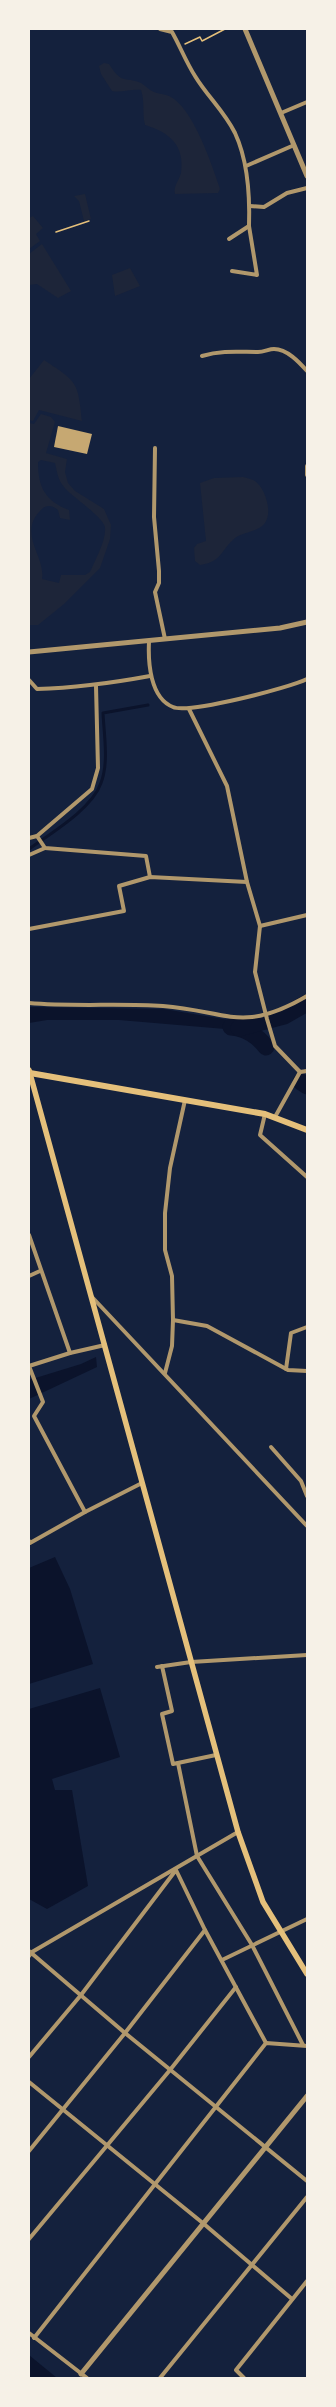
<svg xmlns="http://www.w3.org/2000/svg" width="336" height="2407" font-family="Inter,sans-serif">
  <rect width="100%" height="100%" fill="#14213d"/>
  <g fill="#1d2539" fill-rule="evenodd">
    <path d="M104,63L109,64C122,85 124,76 141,83C146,86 149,90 154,92C159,94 164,94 169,96C193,107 212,165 220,189L218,193L175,194C173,186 179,181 181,173C185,145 169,132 145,125C142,113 145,101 141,90C131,89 122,93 112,91L101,74L99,66Z"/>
    <polygon points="85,194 91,219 84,221 79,201 74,196"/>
    <polygon points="33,216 43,228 36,234 40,241 29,249 29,218"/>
    <polygon points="42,244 71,291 58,298 37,284 29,285 29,254"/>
    <polygon points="130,268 140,286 115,296 112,275"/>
    <path d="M44,360C77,382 78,381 82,421L39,410L33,421L29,420V379Z"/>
    <path d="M41,414L51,417L55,422L46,453L67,459L65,472L68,483L75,491L104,509L111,525L110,539L100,568L64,604L38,625H29V423L34,424ZM41,460L55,463C57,472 58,480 64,487C72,497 105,518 105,528C106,541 95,560 90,572L85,575H61L59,583L42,579C46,556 16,533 42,509C47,504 53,506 58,510L60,518L70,520L69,510C45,501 38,487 38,462Z"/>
    <path d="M243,477C247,478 252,479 255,481C265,488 273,512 265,523C258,532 244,532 235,538C220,551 222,562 200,565L195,561L194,548L197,544L206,541L200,483L214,478Z"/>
  </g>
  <g fill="#0b132b">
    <polygon points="29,1007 164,1009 241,1022 259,1022 248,1029 251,1034 237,1030 119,1020 47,1020 29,1023"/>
    <polygon points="96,1357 97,1367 29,1399 29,1380 81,1364"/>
    <polygon points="55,1557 70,1589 93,1664 29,1684 29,1568"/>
    <polygon points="100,1688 120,1757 52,1779 55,1790 72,1790 88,1886 47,1909 29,1899 29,1709"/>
    <polygon points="29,2355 57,2378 29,2378"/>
  </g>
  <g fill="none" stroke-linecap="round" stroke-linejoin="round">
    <path stroke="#0b132b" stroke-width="3" d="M29,849C51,833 92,809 101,783C109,762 104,735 103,713L148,705"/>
    <g stroke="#0b132b" stroke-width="17">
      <path d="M231,1027C245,1028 258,1036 266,1047"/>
      <polyline points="239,1028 284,1016 307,1003"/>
      <polyline points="301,1082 307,1086"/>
    </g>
  </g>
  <polygon fill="#c6a872" points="58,426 92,434 87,454 54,447"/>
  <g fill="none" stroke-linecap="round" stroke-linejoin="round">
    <g stroke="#e5c07b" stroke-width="1.5">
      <polyline points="185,44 200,37 202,41 225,29"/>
      <polyline points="56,232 89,221"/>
    </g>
    <g stroke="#b1986c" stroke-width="4">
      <path d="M160,29L172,32C180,46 186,62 195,76C207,96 224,111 235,133C248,161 250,195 249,226L229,239"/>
      <polyline points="281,113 307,102"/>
      <polyline points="246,166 292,146"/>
      <polyline points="250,206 264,207 287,193 307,188"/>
      <polyline points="232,271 257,275 249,226"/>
      <path d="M202,356C222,350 239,352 258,352C264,352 269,349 274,349C287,349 299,362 307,371"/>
      <polyline points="155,448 154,517 159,571 159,583 155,592 165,639"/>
      <polyline points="307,466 307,475"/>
      <path d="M149,642C148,662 150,698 173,707C188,714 289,688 307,679"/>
      <path d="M29,680L37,689C75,688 112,683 150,676"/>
      <polyline points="189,709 227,786 247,882 260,926 255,972 267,1019 275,1046 300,1072 307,1071"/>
      <polyline points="37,836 45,848 146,856 150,877"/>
      <polyline points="29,838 37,836 92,789 98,768 96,686"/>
      <polyline points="29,855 45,848"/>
      <polyline points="260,926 307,915"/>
      <polyline points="29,929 124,911 119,886 150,877 247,882"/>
      <path d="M29,1003C74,1007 119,1003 163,1006C228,1011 242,1034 307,996"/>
      <polyline points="265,1114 260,1135 307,1177"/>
      <polyline points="275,1117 300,1072"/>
      <polyline points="29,1235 70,1353"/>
      <polyline points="29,1276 40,1271"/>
      <polyline points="92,1297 307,1526"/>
      <polyline points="173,1320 207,1326 288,1370 307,1371"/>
      <polyline points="29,1366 43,1402 34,1416 85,1512 142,1483"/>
      <polyline points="29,1366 70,1353 105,1345"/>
      <polyline points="286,1369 291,1333 307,1327"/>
      <polyline points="165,1373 172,1346 173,1320 172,1276 165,1250 165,1213 170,1168 185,1100"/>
      <polyline points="271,1447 301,1481 307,1496"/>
      <polyline points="29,1541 30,1543 85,1512"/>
      <polyline points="162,1666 172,1711 162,1714 173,1764 216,1755"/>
      <polyline points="157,1667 191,1662 307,1655"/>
      <polyline points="178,1763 197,1856 252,1945 303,2045"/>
      <polyline points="29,1951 125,2033 307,2181"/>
      <polyline points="29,1956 32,1952 238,1832"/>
      <polyline points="222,1960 307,1919"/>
      <polyline points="29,2057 81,1995 176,1870 205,1930 266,2043"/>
      <polyline points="29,2082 204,2224 292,2299"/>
      <polyline points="29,2151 125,2033 205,1930"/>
      <polyline points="29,2239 170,2070 236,1987"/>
      <polyline points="29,2333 87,2378"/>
      <polyline points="34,2338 266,2043 307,2046"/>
      <polyline points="160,2378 307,2197"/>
      <polyline points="244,2378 236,2370 307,2281"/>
    </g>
    <g stroke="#b1986c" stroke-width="5">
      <polyline points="245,29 307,176"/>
      <polyline points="29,652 280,628 307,622"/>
      <polyline points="81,2374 307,2096"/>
    </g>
    <polyline stroke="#e5c07b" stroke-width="5.5" points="29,1070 238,1832 263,1902 307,1974"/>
    <polyline stroke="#e5c07b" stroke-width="6" points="30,1073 265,1114 307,1130"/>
  </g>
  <rect width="336" height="2407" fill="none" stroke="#f6f1e7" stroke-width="60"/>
</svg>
